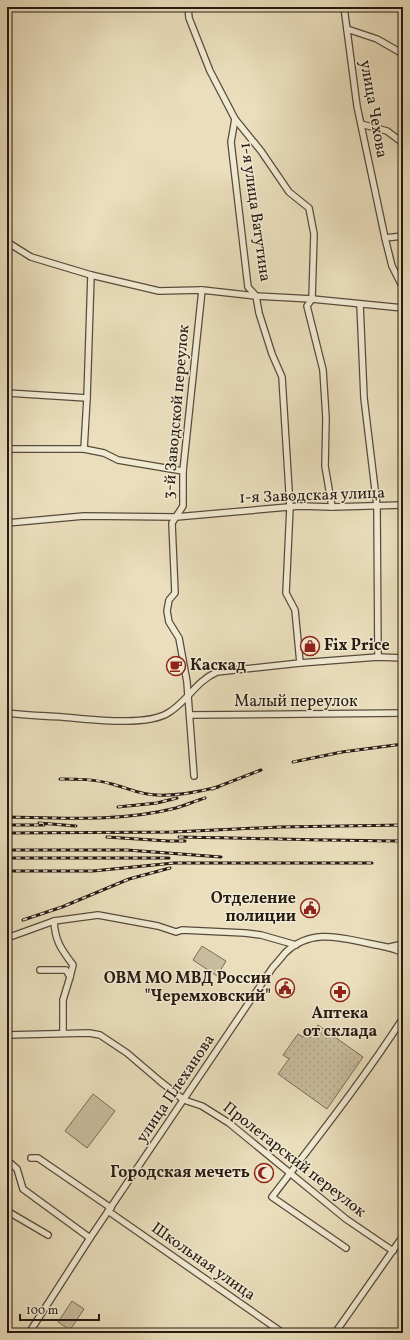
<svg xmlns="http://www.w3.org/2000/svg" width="410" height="1340" font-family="Vollkorn,serif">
  <defs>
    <pattern id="park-dots" width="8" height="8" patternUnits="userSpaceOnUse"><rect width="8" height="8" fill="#c9bd9f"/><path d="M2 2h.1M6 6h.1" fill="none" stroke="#aca288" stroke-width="1.8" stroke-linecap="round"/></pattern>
  </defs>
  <rect width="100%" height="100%" fill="#eadebc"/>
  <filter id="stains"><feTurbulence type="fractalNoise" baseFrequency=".005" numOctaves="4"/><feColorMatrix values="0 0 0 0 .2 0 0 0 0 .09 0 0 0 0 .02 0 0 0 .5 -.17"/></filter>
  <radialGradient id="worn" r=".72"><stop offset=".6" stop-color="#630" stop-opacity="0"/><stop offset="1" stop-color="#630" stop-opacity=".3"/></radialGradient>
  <polygon fill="url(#park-dots)" stroke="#786c58" points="318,1025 363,1057 327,1109 278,1074 289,1059 283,1055 298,1034 303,1037 307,1032 311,1035"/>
  <g fill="#c9bd9f" stroke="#786c58">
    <polygon points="202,946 226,961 217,976 193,960"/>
    <polygon points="93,1094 115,1111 87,1148 65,1131"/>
    <polygon points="72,1301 84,1309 70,1330 58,1322"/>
  </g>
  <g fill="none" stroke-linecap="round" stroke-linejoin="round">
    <defs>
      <g id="minor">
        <polyline points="188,7 189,18 210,71 235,119 231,142 248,287 256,296 259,313 272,354 282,377 290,507 286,593 295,610 300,663"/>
        <polyline points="344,7 357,106 385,238 392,266 403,288"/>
        <polyline points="347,29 377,39 403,54"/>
        <polyline points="235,119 261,151 289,192 309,208 314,234 312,299 307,306 323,370 326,418 325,466 332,507"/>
        <polyline points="361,124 387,131 403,143"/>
        <polyline points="385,238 403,236"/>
        <polyline points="7,242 31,257 91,275 159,291 202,290 256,296 312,299 403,308"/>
        <polyline points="360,304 364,398 377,506 378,657"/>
        <polyline points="7,393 87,398"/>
        <polyline points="7,449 84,449 104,453 118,460 183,471"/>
        <polyline points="84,449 87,398 91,275"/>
        <polyline points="7,523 84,516 176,517 300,506 332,507 403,505"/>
        <path d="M7,713C25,715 44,716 62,717C89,719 145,727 168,713C187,702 196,681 217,672L300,663L378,657L403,658"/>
        <polyline points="190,715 403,713"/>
        <polyline points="194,776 187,682 179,638 169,622 167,611 169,600 175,593 172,523 183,506 183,471 202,290"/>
        <path d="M54,921C55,941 61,949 73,965L70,977"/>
        <polyline points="7,938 54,921 98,915 158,926 176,932 182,930 245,933 261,935 296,945"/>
        <polyline points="390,947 403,944"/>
        <polyline points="40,970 66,970 70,977 63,1000 63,1033"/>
        <polyline points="7,1035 89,1033 100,1035 127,1053 161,1082 184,1100 202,1106 229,1123 346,1219 393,1251"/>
        <polyline points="31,1158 38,1158 111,1208"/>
        <polyline points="7,1160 17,1169 23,1189 90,1238"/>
        <polyline points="7,1211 48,1235"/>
        <polyline points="108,1211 283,1333"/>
        <path d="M346,1248L272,1197C317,1138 363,1080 403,1018"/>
        <path d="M29,1333L90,1238L273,967C277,963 281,958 285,953C310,929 338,937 367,943C379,946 393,947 403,953"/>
        <polyline points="335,1333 403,1236"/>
      </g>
    </defs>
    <use href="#minor" stroke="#574b3c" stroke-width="8"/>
    <use href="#minor" stroke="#f1ead3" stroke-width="5.5"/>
    <defs>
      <g id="rail">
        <polyline points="293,762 342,752 403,744"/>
        <path d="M60,779C78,779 95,779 112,784C127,788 141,795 157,795C178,796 198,792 218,787"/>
        <polyline points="212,789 261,770"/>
        <polyline points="118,807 157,803 177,798"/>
        <path d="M7,817C63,818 121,822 176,808C186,805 195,801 205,798"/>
        <polyline points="39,823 76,826"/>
        <polyline points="7,825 44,825"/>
        <polyline points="7,833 173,832 280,827 403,825"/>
        <polyline points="107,837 168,841 185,841"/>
        <path d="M179,837C254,838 328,841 403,841"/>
        <polyline points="7,850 127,850 221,857"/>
        <polyline points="7,858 169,858"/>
        <polyline points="7,871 93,871 174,863 372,863"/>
        <polyline points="23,920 62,907 129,879 170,868"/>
      </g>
    </defs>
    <use href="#rail" stroke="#261a12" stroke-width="3"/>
    <use href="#rail" stroke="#f1ead3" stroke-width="1.5" stroke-dasharray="4.5" stroke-linecap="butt"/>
  </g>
  <defs>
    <symbol id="shop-ring" viewBox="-11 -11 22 22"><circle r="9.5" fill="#f1ead3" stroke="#8f2418" stroke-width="1.5"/><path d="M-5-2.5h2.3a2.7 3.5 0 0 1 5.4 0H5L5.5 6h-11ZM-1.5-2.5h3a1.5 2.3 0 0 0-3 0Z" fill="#8f2418"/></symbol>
    <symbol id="cafe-ring" viewBox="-11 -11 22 22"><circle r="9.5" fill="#f1ead3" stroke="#8f2418" stroke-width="1.5"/><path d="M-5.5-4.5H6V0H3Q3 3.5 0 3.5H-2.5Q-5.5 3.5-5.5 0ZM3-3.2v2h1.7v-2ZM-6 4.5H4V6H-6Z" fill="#8f2418"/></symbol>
    <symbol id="civic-ring" viewBox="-11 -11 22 22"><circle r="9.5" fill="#f1ead3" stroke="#8f2418" stroke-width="1.5"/><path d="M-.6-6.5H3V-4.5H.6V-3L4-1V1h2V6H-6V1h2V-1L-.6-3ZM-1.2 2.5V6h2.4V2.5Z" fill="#8f2418"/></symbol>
    <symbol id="pharmacy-ring" viewBox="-11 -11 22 22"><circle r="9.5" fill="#f1ead3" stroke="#8f2418" stroke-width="1.5"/><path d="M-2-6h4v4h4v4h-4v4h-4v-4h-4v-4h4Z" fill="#8f2418"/></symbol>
    <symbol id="mosque-ring" viewBox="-11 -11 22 22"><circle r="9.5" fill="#f1ead3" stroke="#8f2418" stroke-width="1.5"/><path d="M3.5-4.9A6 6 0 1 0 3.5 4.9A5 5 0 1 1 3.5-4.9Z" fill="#8f2418"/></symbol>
  </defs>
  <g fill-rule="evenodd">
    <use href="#shop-ring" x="299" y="635" width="22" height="22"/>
    <use href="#cafe-ring" x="165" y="655" width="22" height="22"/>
    <use href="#civic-ring" x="299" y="897" width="22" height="22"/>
    <use href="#civic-ring" x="274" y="977" width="22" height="22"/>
    <use href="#pharmacy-ring" x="329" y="981" width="22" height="22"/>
    <use href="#mosque-ring" x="253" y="1162" width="22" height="22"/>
  </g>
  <g text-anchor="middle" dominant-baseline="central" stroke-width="3" stroke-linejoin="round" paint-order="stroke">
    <g font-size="16" fill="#261a12" stroke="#f1ead3">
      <text transform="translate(373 109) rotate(80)">улица Чехова</text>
      <text transform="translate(255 212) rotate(82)">1-я улица Ватутина</text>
      <text transform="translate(177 412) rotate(-85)">3-й Заводской переулок</text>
      <text transform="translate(312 496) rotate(-2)">1-я Заводская улица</text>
      <text x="296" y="702">Малый переулок</text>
      <text transform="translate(176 1089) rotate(-56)">улица Плеханова</text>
      <text transform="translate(294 1160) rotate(38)">Пролетарский переулок</text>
      <text transform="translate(203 1262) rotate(35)">Школьная улица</text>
    </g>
    <g font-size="16" font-weight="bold" fill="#261a12" stroke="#f1ead3" text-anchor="end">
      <text x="324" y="646" text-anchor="start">Fix Price</text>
      <text x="190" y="666" text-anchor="start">Каскад</text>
      <text x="296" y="899">Отделение<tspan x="296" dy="18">полиции</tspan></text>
      <text x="271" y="979">ОВМ МО МВД России<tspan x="271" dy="18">"Черемховский"</tspan></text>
      <text x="340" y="1014" text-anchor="middle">Аптека<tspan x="340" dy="18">от склада</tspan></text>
      <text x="250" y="1173">Городская мечеть</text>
    </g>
  </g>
  <rect width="410" height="1340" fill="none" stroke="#eadebc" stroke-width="24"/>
  <rect x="8" y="8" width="394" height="1324" fill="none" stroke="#261a12" stroke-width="2"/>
  <rect x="12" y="12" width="386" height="1316" fill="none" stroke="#261a12"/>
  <path d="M20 1314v6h79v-6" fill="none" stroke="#261a12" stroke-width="2"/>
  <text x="26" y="1314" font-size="12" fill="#261a12" stroke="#f1ead3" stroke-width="3" paint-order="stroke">100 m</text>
  <rect width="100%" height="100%" filter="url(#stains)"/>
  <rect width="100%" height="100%" fill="url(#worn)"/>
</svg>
